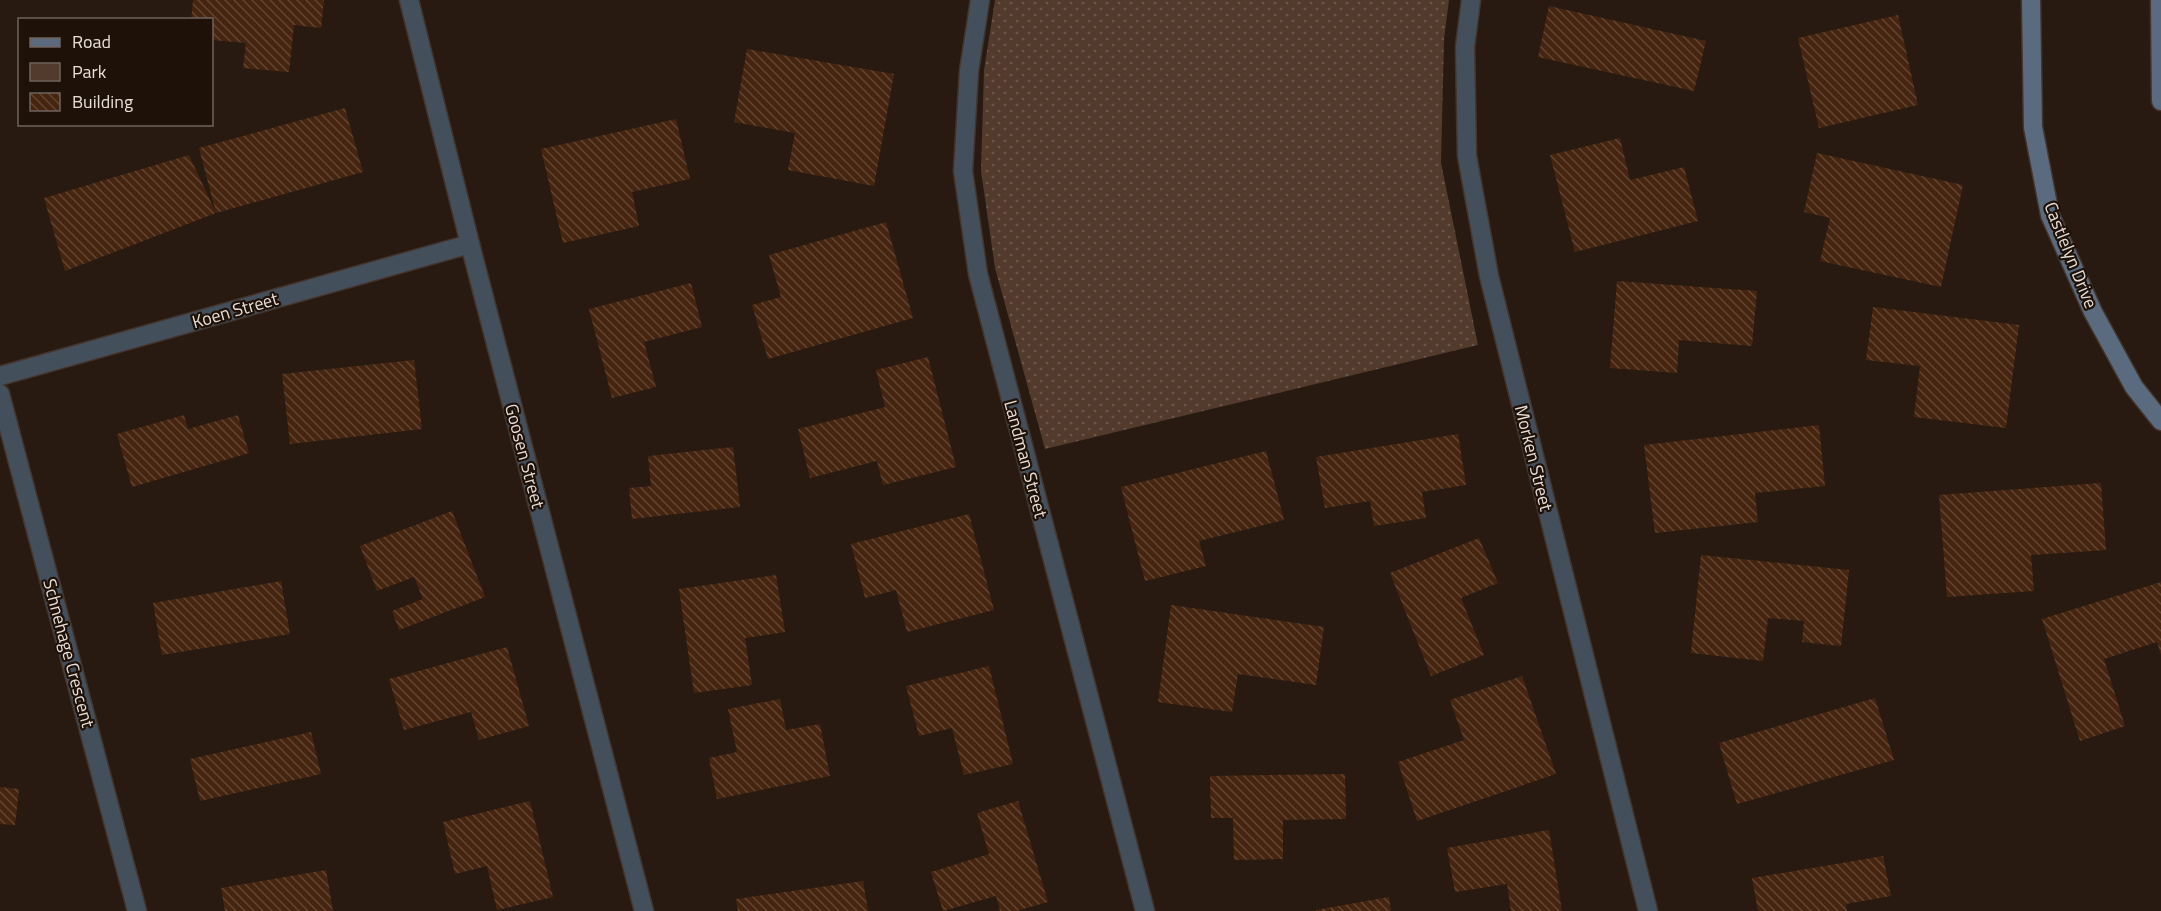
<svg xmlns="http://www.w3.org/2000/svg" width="2161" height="911" font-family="'Titillium Web',sans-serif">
  <defs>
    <pattern id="green-dots" width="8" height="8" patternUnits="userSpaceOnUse" patternTransform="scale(1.5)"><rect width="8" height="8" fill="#523a2c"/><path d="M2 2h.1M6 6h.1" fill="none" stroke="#6b564a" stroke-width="1.8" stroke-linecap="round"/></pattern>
    <pattern id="building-back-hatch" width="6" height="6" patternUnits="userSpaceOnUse" patternTransform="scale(1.5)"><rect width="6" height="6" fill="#462510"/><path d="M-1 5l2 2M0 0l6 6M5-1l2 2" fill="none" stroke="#614432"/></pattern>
  </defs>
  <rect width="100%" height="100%" fill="#281a11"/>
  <polygon fill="url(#green-dots)" points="995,0 1449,0 1444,39 1441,163 1478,345 1045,449 995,268 981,171 984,70"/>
  <g fill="url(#building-back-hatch)">
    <polygon points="193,0 324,0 321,28 294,25 289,72 243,68 246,43 212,40 212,20 191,20"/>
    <polygon points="1549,6 1706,41 1694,91 1538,57"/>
    <polygon points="1898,15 1918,105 1819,128 1798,38"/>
    <polygon points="747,49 894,74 874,186 788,170 795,133 734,122"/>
    <polygon points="345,108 363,172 216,213 199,148"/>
    <polygon points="676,119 690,179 632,192 639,226 563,243 541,149"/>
    <polygon points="1620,138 1630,180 1684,167 1698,221 1575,252 1550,155"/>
    <polygon points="1817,153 1963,185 1941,287 1820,261 1830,218 1804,212"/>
    <polygon points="189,155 216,213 65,271 44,198"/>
    <polygon points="886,222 913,318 768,359 752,305 781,297 769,255"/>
    <polygon points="1617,281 1757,291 1752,346 1679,340 1677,373 1610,368"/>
    <polygon points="691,283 702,327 644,342 656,387 612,398 589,309"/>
    <polygon points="1873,307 2019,325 2006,428 1914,417 1920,366 1866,360"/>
    <polygon points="928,357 956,467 883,485 877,461 810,478 798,429 885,407 876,370"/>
    <polygon points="414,360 422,429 290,444 282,374"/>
    <polygon points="184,415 188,429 238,415 249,453 132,487 117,434"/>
    <polygon points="1819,425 1825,486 1755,493 1758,522 1655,533 1644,445"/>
    <polygon points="1458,434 1466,485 1422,492 1426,518 1374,526 1370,501 1325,508 1316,457"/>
    <polygon points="733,447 740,507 632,519 629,488 651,486 648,456"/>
    <polygon points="1266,451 1284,520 1199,541 1206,566 1145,581 1121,487"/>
    <polygon points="2101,483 2106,550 2031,555 2034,591 1947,597 1939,495"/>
    <polygon points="452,511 485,597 399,630 392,611 423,599 414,577 377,591 360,546"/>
    <polygon points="969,514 994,610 907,632 896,590 865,598 851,544"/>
    <polygon points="1479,538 1498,583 1461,598 1484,655 1431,676 1390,573"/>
    <polygon points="1701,555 1849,570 1841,646 1802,642 1804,621 1768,618 1763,661 1691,653"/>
    <polygon points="776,575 785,632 745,638 752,685 694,693 679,589"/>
    <polygon points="281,581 290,634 162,655 153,603"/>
    <polygon points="2161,582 2161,655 2157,642 2104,659 2125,726 2080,741 2042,619"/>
    <polygon points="1171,605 1324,627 1316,685 1238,674 1232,712 1158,702"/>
    <polygon points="507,647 529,726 479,740 471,712 404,730 389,679"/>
    <polygon points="989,666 1013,764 964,775 952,728 919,736 906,686"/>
    <polygon points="1522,676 1556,774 1417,821 1398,762 1464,740 1450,700"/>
    <polygon points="1875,698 1894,760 1737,804 1719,743"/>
    <polygon points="780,699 786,730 820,724 830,776 717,799 709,758 737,752 728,709"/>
    <polygon points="311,732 321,774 200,801 190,759"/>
    <polygon points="1345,774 1346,819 1283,820 1283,859 1234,860 1233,818 1211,818 1210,776"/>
    <polygon points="0,787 19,789 15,825 0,824"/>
    <polygon points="530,801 553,897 497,910 487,866 455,874 443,822"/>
    <polygon points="1018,801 1048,902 1016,911 1000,911 996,896 943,911 931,872 989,854 977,813"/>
    <polygon points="1549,830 1562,911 1511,911 1507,884 1455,892 1447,848"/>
    <polygon points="1883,856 1891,896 1846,904 1847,911 1758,911 1752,878"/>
    <polygon points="326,870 333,911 225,911 221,888"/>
    <polygon points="863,881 868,911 738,911 736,899"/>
    <polygon points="1389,897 1391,911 1316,911 1316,910"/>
  </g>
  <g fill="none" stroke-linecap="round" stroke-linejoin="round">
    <defs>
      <g id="street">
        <polyline points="409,0 470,244 644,911"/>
        <polyline points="980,0 969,71 963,171 978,274 1145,911"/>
        <polyline points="1471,0 1465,47 1467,156 1489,276 1648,911"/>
        <polyline points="0,376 470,244"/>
        <polyline points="0,394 137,911"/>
      </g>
      <g id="secondary">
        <polyline points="2031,0 2033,127 2050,215 2093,312 2134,387 2161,421"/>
        <polyline points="2160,0 2161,101"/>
      </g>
    </defs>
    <use href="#street" stroke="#43352d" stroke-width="21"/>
    <use href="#secondary" stroke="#43352d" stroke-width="21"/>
    <use href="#street" stroke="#444f5c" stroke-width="18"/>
    <use href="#secondary" stroke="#5a6b80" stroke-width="18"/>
  </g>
  <g text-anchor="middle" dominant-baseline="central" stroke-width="4.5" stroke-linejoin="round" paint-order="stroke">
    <g font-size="18" fill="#e8ded8" stroke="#1e1108">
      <text transform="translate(2071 255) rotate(68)">Castlelyn Drive</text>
      <text transform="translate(235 310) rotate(-16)">Koen Street</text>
      <text transform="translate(525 456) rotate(75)">Goosen Street</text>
      <text transform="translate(1534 458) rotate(76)">Morken Street</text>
      <text transform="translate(1026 459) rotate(75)">Landman Street</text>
      <text transform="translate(69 653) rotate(75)">Schnehage Crescent</text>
    </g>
  </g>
  <rect x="18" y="18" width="195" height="108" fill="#1e1108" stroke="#6f635b" stroke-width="1.5"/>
  <rect x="30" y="38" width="30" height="9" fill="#5a6b80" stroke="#6f635b" stroke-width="1.5"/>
  <text x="72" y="48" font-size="18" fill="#e8ded8">Road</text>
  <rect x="30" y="63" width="30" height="18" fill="#523a2c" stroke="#6f635b" stroke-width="1.5"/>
  <text x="72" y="78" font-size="18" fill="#e8ded8">Park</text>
  <rect x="30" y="93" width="30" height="18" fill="url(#building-back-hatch)" stroke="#6f635b" stroke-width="1.5"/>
  <text x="72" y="108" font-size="18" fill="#e8ded8">Building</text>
</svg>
